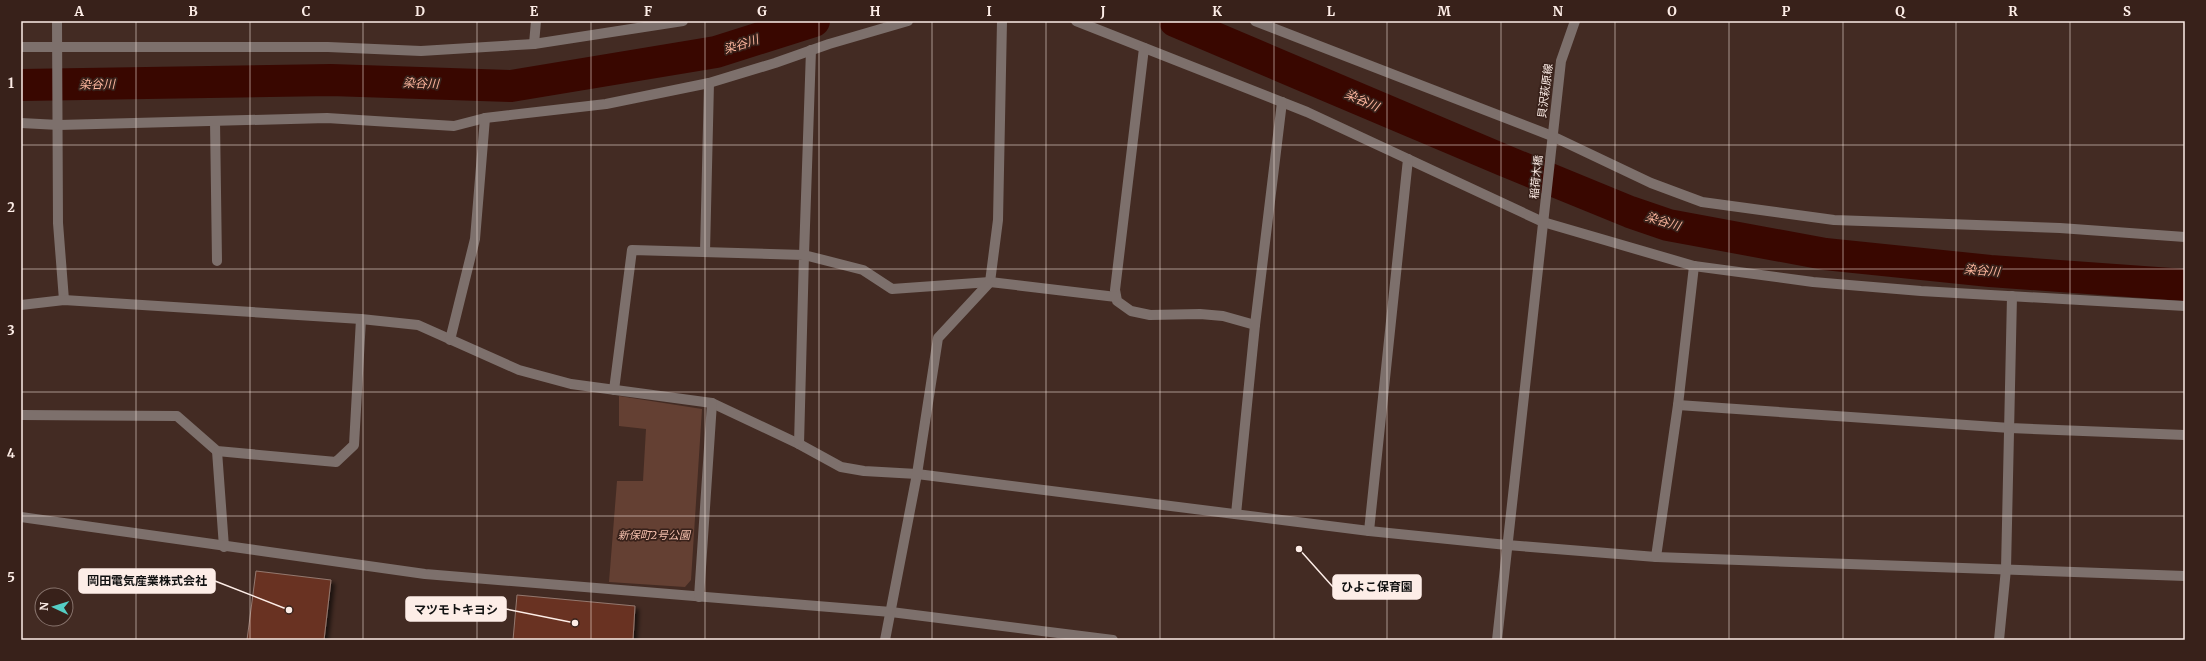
<svg xmlns="http://www.w3.org/2000/svg" width="2206" height="661" font-family="Merriweather,'Noto Sans JP',serif">
  <defs>
    <filter id="shadow"><feDropShadow dx="3.5" dy="3.5" stdDeviation="2" flood-color="#0009"/></filter>
  </defs>
  <rect width="100%" height="100%" fill="#432b23"/>
  <polygon fill="#644033" points="619,396 702,409 691,580 685,587 609,582 617,481 643,481 646,429 619,426"/>
  <g fill="none" stroke-linecap="round" stroke-linejoin="round">
    <g stroke="#390700" stroke-width="32">
      <polyline points="1175,21 1503,160 1630,212 1668,225 1825,254 1990,271 2185,285"/>
      <polyline points="21,85 331,80 511,86 716,52 814,21"/>
    </g>
  </g>
  <g fill="#693321" stroke="#94786f" filter="url(#shadow)">
    <polygon points="256,571 331,580 324,640 247,640"/>
    <polygon points="517,595 635,606 633,640 513,640"/>
  </g>
  <g fill="none" stroke-linecap="round" stroke-linejoin="round">
    <g stroke="#7d706c" stroke-width="10">
      <polyline points="57,21 58,223 64,300"/>
      <polyline points="1076,21 1307,112 1543,222 1694,266 1813,282 1921,291 2185,306"/>
      <polyline points="1255,21 1552,136 1651,183 1702,202 1834,220 2060,228 2185,237"/>
      <polyline points="534,44 536,21"/>
      <polyline points="21,47 328,47 421,51 534,44 683,21"/>
      <polyline points="1144,48 1115,290 1117,301 1131,311 1150,315 1200,314 1223,316 1255,325"/>
      <polyline points="811,50 804,255 863,270 892,289 990,282 1116,297"/>
      <polyline points="215,121 217,261"/>
      <polyline points="21,123 59,125 327,118 454,126 485,118 606,104 709,83 775,63 829,44 908,21"/>
      <polyline points="705,252 709,83"/>
      <polyline points="21,305 64,300 361,319 418,325 519,370 571,384 712,403 799,444 841,467 864,471 917,474 1369,531 1507,545 1656,557 2185,576"/>
      <polyline points="450,340 475,239 485,118"/>
      <polyline points="614,390 632,250 804,255 799,444"/>
      <polyline points="1678,405 2010,428 2185,435"/>
      <polyline points="21,415 177,416 217,451 336,462 354,445 361,319"/>
      <polyline points="217,451 224,547"/>
      <polyline points="1236,514 1255,325 1282,102"/>
      <polyline points="21,517 425,574 891,612 1113,640"/>
      <polyline points="1369,531 1408,159"/>
      <polyline points="1656,557 1678,405 1694,266"/>
      <polyline points="699,597 712,403"/>
      <polyline points="885,640 917,474 938,338 990,282 998,220 1002,21"/>
      <polyline points="1497,640 1561,61 1575,21"/>
      <polyline points="1999,640 2006,569 2012,296"/>
    </g>
  </g>
  <path fill="none" stroke="#fdede7" stroke-width="1" stroke-opacity="0.55" d="M136,21V640M250,21V640M363,21V640M477,21V640M591,21V640M705,21V640M819,21V640M932,21V640M1046,21V640M1160,21V640M1274,21V640M1387,21V640M1501,21V640M1615,21V640M1729,21V640M1843,21V640M1956,21V640M2070,21V640M21,145H2185M21,269H2185M21,392H2185M21,516H2185"/>
  <g text-anchor="middle" dominant-baseline="central" stroke-width="3.5" stroke-linejoin="round" paint-order="stroke">
    <g font-size="11" fill="#fdede7" stroke="#38211a">
      <text transform="translate(1545 91) rotate(-83)">貝沢萩原線</text>
      <text transform="translate(1536 177) rotate(-84)">稲荷木橋</text>
    </g>
    <g font-size="11" font-style="italic" fill="#f6c0ae" stroke="#38211a">
      <text x="654" y="535">新保町2号公園</text>
    </g>
    <g font-size="12" font-style="italic" fill="#fdb69e" stroke="#38211a">
      <text transform="translate(741 44) rotate(-18)">染谷川</text>
      <text transform="translate(421 83) rotate(2)">染谷川</text>
      <text transform="translate(97 84) rotate(-1)">染谷川</text>
      <text transform="translate(1362 100) rotate(23)">染谷川</text>
      <text transform="translate(1663 221) rotate(17)">染谷川</text>
      <text transform="translate(1982 270) rotate(5)">染谷川</text>
    </g>
  </g>
  <path fill="none" stroke="#fdede7" stroke-width="1.5" d="M289 610L215 581M1299 549L1333 587M575 623L506 609"/>
  <g fill="#fdede7" stroke="#38211a" stroke-width="1.5">
    <circle cx="289" cy="610" r="4"/>
    <circle cx="1299" cy="549" r="4"/>
    <circle cx="575" cy="623" r="4"/>
  </g>
  <g fill="#fdede7" stroke="#fdede7" stroke-width="1.5">
    <rect x="79" y="569" width="136" height="24" rx="4"/>
    <rect x="1333" y="575" width="88" height="24" rx="4"/>
    <rect x="406" y="597" width="100" height="24" rx="4"/>
  </g>
  <g font-size="12" text-anchor="middle" font-weight="bold" fill="#111">
    <text x="147" y="585">岡田電気産業株式会社</text>
    <text x="1377" y="591">ひよこ保育園</text>
    <text x="456" y="614">マツモトキヨシ</text>
  </g>
  <rect width="2206" height="661" fill="none" stroke="#38211a" stroke-width="44"/>
  <g transform="translate(54 607) rotate(274)"><circle r="19" fill="#38211a" stroke="#87736c"/>
  <path d="M0-3L7 15L0 10L-7 15Z" fill="#55cec5"/>
  <text y="-6" font-size="11" font-weight="bold" text-anchor="middle" fill="#fdede7">N</text>
  </g>
  <rect x="22" y="22" width="2162" height="617" fill="none" stroke="#fdede7" stroke-width="1.5"/>
  <g font-size="13" text-anchor="middle" font-weight="bold" fill="#fdede7">
    <text x="79" y="16">A</text>
    <text x="193" y="16">B</text>
    <text x="306" y="16">C</text>
    <text x="420" y="16">D</text>
    <text x="534" y="16">E</text>
    <text x="648" y="16">F</text>
    <text x="762" y="16">G</text>
    <text x="875" y="16">H</text>
    <text x="989" y="16">I</text>
    <text x="1103" y="16">J</text>
    <text x="1217" y="16">K</text>
    <text x="1331" y="16">L</text>
    <text x="1444" y="16">M</text>
    <text x="1558" y="16">N</text>
    <text x="1672" y="16">O</text>
    <text x="1786" y="16">P</text>
    <text x="1900" y="16">Q</text>
    <text x="2013" y="16">R</text>
    <text x="2127" y="16">S</text>
    <text x="11" y="88">1</text>
    <text x="11" y="212">2</text>
    <text x="11" y="335">3</text>
    <text x="11" y="458">4</text>
    <text x="11" y="582">5</text>
  </g>
</svg>
